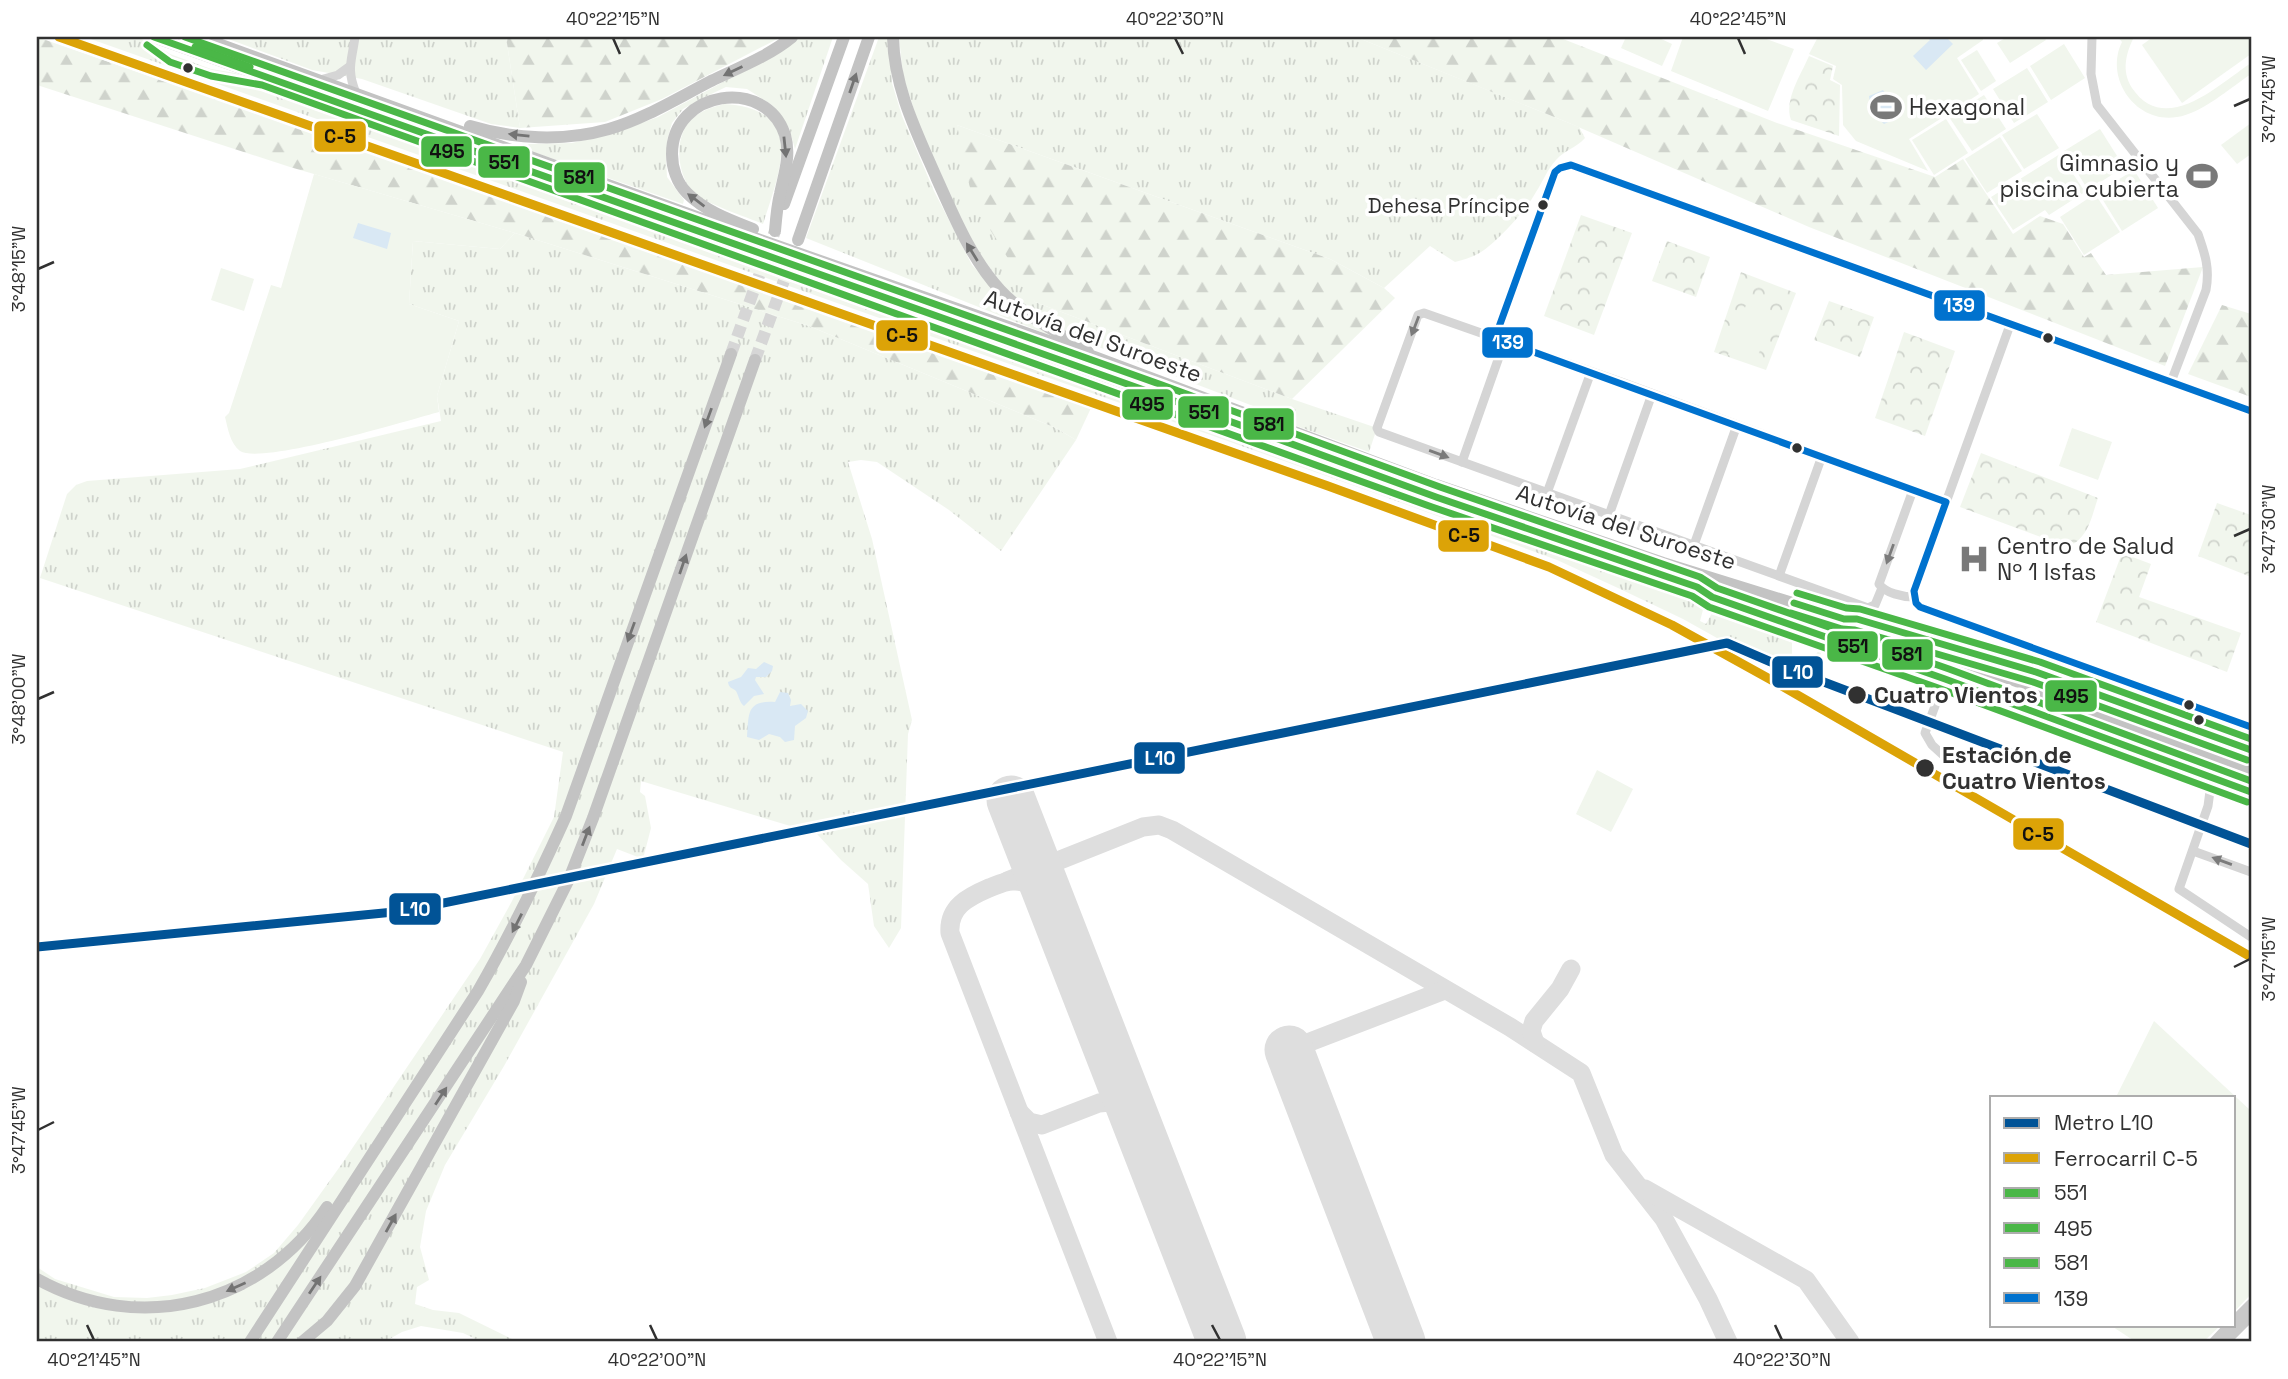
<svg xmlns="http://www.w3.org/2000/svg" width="2288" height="1379" font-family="'Space Grotesk',sans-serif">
  <defs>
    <pattern id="grass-tufts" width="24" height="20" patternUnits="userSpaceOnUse" patternTransform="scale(1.75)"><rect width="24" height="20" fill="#f1f6ed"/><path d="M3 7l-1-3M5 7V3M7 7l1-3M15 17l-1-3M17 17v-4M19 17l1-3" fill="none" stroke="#cfd3cc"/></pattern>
    <pattern id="forest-firs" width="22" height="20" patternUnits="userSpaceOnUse" patternTransform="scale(1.75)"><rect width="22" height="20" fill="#f1f6ed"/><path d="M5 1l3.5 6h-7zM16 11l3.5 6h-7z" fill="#cfd3cc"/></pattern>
    <pattern id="park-crowns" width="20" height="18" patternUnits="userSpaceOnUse" patternTransform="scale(1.75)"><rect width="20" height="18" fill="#f1f6ed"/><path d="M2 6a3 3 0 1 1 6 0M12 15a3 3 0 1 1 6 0" fill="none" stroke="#cfd3cc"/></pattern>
  </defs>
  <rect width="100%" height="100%" fill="#fff"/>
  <g fill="url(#grass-tufts)">
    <polygon points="85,37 135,37 153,43 170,54 211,69 235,73 484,161 1693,594 1702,599 1701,602 1704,606 1700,621 1706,624 1712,613 1716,612 1792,638 1792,655 1808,662 1813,661 1821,645 1824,645 1808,689 1683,619 1618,588 1557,560 1380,495"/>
    <polygon points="223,37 506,37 520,128 491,124 362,79 312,70"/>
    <polygon points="799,37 833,37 795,149 789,128 772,105 747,89 726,87 705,97 683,109 672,123 668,137 666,158 667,177 684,200 683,204 522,148 529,144 572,143 616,132 658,117 781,51"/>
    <polygon points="879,37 889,37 892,83 902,116 934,191 972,265 1024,319 1064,341 806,238"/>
    <path d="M899,37H1356L1579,127L1585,138C1576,148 1565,150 1556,160C1547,170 1543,181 1536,192C1527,209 1497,242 1481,252C1474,257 1463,260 1455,262L1430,246L1384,288L1330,259L957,125L1035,302L1292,399L1377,428L1369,452L1280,420L1261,409L1075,338L1035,314L1003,286L972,243L920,128L903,76Z"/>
    <path d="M724,104C807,109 780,171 763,224C747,217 703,203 693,192C676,173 673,134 694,117C703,110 713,107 724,104Z"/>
    <polygon points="515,233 809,326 1056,428 1076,440 1001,551 949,510 877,462 861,460 848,462 872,539 912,720 908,734 901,928 889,948 874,926 868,884 841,860 817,834 641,781 640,792 645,796 651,828 643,859 617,849 594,904 504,1066 445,1165 426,1211 420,1247 429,1280 417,1287 415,1304 433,1310 459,1313 518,1342 482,1342 463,1333 421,1326 402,1332 384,1342 37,1342 37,1267 55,1279 114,1297 147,1298 172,1295 205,1288 246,1272 274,1253 298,1225 341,1165 480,959 512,901 554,817 563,752 40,578 67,494 76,485 87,481 240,469 441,421 437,396 459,321 409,304 413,241 500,249"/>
  </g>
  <g fill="url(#forest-firs)">
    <polygon points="37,37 731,278 1091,408 1076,440 1056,428 809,326 515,233 290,167 37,85"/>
    <polygon points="506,37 781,37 662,99 605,122 520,128"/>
    <polygon points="1356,37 1558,37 1777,123 1935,177 1963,159 2013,234 2040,216 2063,224 2084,257 2091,253 2106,275 2203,267 2165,366 1809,227 1569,123"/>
    <polygon points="957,125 1330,259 1384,288 1395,298 1292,399 1035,302 973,202"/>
    <polygon points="2222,305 2251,314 2251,397 2188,374"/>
  </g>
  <g fill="url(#park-crowns)">
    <path d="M1809,56L1833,66L1830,80L1840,85L1839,136L1791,120C1784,99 1801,75 1809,56Z"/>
    <polygon points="1581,215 1632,233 1594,335 1544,316"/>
    <polygon points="1667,241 1710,257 1696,297 1652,281"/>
    <polygon points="1741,272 1796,293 1766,370 1714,352"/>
    <polygon points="1829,301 1874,317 1860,357 1814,340"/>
    <polygon points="1904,332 1955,351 1925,436 1875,418"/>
    <path d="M1981,453L2098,498C2091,518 2089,537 2068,547L1960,507Z"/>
    <polygon points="2217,503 2251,515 2251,577 2198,556"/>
    <polygon points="2122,553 2151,564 2139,597 2241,633 2227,672 2096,622"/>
  </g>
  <g fill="#f1f6ed">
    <polygon points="1626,37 1657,37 1672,44 1662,66 1621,48"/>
    <polygon points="1683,37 1761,37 1794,49 1768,111 1671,71"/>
    <polygon points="1818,37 1983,37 1983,40 1957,58 1979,94 1909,139 1928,171 1856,141 1843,125 1842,85 1833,79 1836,66 1809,54"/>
    <polygon points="2007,37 2044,37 2046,40 2010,63 1997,43"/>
    <path d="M2118,37H2134C2126,53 2121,71 2132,88C2165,137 2218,85 2251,63V74C2230,88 2201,114 2177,117C2136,124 2104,78 2122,42Z"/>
    <polygon points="2153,37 2251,37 2251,54 2182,103 2142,45"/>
    <polygon points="2064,44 2085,78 2051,100 2030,66"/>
    <polygon points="1977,50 1996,81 1981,91 1961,60"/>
    <polygon points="2027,68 2048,102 2014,123 1993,89"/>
    <polygon points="1984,95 2006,129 1972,151 1949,117"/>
    <polygon points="2037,114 2059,148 2024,169 2002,135"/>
    <polygon points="1946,119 1968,153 1934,175 1912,140"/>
    <polygon points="2251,123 2251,154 2237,164 2221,145"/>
    <polygon points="2100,129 2124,167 2088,190 2064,151"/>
    <polygon points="2000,137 2022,171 1987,193 1965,159"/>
    <polygon points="2060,154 2085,192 2049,215 2045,210 2013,230 1991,197"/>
    <polygon points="2134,170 2158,208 2122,231 2098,192"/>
    <path d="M314,174L515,233L500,249L413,241L409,304L459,321L437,396L439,412C409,420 262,465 240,451C230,443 228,429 225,417L229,413L271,285L281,288Z"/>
    <polygon points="2095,194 2120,232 2084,255 2060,217"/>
    <polygon points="221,268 254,279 244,311 211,300"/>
    <polygon points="1746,305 1773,314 1755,364 1728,355"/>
    <polygon points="2072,428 2112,442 2098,480 2059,466"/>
    <polygon points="1597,770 1633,789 1611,832 1576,814"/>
    <polygon points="2154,1021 2251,1111 2251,1294 2234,1312 2234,1097 2116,1097"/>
    <polygon points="2110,1325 2221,1325 2203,1342 2136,1342"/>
  </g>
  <g fill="#d9e8f4">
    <polygon points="1927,37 1946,37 1953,44 1926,70 1913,56 1930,40"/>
    <polygon points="1883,90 1892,103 1901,104 1903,111 1895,115 1895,119 1884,124 1871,111 1869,96"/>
    <polygon points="358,223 391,233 387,249 353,238"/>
    <path d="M764,662L773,666L772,671L766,677H756L755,680L764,694L754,696L744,706C739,702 739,696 736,691C732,687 729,689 728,682L741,677L748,668L756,669Z"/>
    <path d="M780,692L788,693L791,700L790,706L801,704L808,711L806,718L795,726L794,740L785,742L780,737L769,734L759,740L747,737C749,714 746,700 775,702Z"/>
  </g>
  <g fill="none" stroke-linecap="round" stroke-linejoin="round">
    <g stroke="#dedede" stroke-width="19">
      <polyline points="1007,881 1143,827 1159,825 1172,830 1510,1027 1581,1073 1614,1155 1664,1219 1708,1299 1728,1342"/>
      <path d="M1051,903C1042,892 1030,881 1015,881C1006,880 997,885 989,888C968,897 948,907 950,933L1108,1342"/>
      <polyline points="1535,1043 1531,1031 1534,1021 1560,989 1571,969"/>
      <polyline points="1289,1050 1445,990"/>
      <path d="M1019,1112L1029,1122L1042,1125L1099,1103C1115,1101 1126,1106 1135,1119"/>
      <polyline points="1645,1189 1806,1280 1850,1342"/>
    </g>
    <g stroke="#dedede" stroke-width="49">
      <polyline points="1011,800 1222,1342"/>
      <polyline points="1289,1050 1401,1342"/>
    </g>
    <g stroke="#d6d6d6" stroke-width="12" stroke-dasharray="12 6" stroke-linecap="butt">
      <polyline points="731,354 775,231"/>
      <polyline points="755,360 798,242"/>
    </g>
    <g stroke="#d5d5d5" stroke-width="9">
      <path d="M355,37C352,60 346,69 356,93"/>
      <path d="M2092,37L2091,74L2097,105L2198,234C2205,254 2210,268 2206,290L2171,382"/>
      <polyline points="320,80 338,75 349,67"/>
      <polyline points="1495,338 1555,172 1560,168 1571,165 2251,411"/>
      <polyline points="1462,462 1505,340"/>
      <path d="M1913,490L1879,584C1885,593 1903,597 1914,597"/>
      <polyline points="1547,493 1591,372"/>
      <polyline points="1609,515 1652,394"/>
      <polyline points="1694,545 1737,425"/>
      <polyline points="1779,576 1822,456"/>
      <polyline points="1882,588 1875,605 1868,608 1379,432 1377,428 1418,315 1424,313 1624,383 1946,502"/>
      <polyline points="1914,597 1920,607 2251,727"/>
      <polyline points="1914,597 1914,591 2010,325"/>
      <polyline points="1730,603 1945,679 2251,792"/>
      <polyline points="2072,684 2251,750"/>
      <polyline points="1943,755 1932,745 1925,733 1945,679"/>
      <polyline points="2205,776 2210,791 2208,806 2179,889 2251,937"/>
      <polyline points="2193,851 2251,872"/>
    </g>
    <g stroke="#c9c9c9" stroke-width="10">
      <polyline points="2234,1321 2251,1304"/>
      <polyline points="2214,1342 2230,1325"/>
      <polyline points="2225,1342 2251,1316"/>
    </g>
    <g stroke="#c3c3c3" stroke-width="12">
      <polyline points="154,37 1158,395 1436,497 1660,575 1882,644 2251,777"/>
      <polyline points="199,37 749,236 1097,358 1436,485 1663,563 1844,619 1933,650 2251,766"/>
      <path d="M893,37C894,88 917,133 937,179C955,219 971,258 1000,290C1026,318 1058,331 1088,352"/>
      <path d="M470,126C513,139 564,142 609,129C644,119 678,98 711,81C738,68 769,56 792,37"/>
      <polyline points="784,204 844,37"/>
      <path d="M753,229C730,220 705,211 687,193C677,183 672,168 672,154C672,90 766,76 785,135C791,156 784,174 780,194C777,206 776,219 775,231"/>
      <polyline points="798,240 869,37"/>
      <polyline points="1948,647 2072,684"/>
      <path d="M37,1279C140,1336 262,1305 327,1207"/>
      <path d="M250,1342L478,991C511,934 539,876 566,816L731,354"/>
      <polyline points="277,1342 526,965 569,879 593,818 755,360"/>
      <polyline points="302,1342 327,1321 355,1286 514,1001 521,982"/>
    </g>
    <polyline stroke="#bdbdbd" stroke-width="2.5" stroke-dasharray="7 5" stroke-linecap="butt" points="1785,683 1816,706"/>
    <defs>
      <g id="bus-1">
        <polyline points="154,37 1158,395 1436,497 1697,587 1712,597 1945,679 2251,792"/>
        <polyline points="1794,603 1844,619 1857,619 2036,672 2251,750"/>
      </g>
      <g id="bus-2">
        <polyline points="147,45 170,62 211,76 262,85 1432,507 1692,596 1709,607 1941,689 2247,802"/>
        <polyline points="195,47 250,67"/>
        <polyline points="1791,613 1842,629 1855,630 2033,682 2247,760"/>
      </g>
      <g id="bus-3">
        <polyline points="185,37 1162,385 1440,487 1700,577 1717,588 1949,669 2251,781"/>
        <polyline points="1797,593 1846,608 1860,609 2040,662 2251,739"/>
      </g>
      <polyline id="bus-4" points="2251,411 1571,165 1560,168 1555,172 1495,338 1946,502 1914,591 1916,603 1920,607 2251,727"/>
    </defs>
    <use href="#bus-1" stroke="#fff" stroke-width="12"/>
    <use href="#bus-2" stroke="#fff" stroke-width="12"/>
    <use href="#bus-3" stroke="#fff" stroke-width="12"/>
    <use href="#bus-4" stroke="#fff" stroke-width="12"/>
    <use href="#bus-1" stroke="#4ab747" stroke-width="7"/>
    <use href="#bus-2" stroke="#4ab747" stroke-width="7"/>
    <use href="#bus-3" stroke="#4ab747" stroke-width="7"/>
    <use href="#bus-4" stroke="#0072ce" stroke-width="7"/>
    <defs>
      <polyline id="rail-1" points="59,37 1328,486 1549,567 1672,625 1775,682 2251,957"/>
    </defs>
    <use href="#rail-1" stroke="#fff" stroke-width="14"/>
    <use href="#rail-1" stroke="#dca307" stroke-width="9"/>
    <defs>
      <polyline id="metro-1" points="37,947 404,911 1727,643 1771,662 2251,844"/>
    </defs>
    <use href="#metro-1" stroke="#fff" stroke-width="14"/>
    <use href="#metro-1" stroke="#015396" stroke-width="9"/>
  </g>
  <defs><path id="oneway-solid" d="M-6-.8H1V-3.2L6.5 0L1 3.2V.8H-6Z" transform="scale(1.75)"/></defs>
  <g fill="#737373">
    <use href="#oneway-solid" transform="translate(733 71) rotate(154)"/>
    <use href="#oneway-solid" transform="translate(853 83) rotate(-71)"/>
    <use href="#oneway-solid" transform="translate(519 135) rotate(-174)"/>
    <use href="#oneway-solid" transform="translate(785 147) rotate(84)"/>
    <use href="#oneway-solid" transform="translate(696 200) rotate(-143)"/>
    <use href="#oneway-solid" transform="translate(972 252) rotate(-122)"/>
    <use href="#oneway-solid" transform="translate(708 418) rotate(110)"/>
    <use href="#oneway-solid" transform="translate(683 564) rotate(-71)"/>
    <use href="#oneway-solid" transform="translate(631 632) rotate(110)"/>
    <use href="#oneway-solid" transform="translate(586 836) rotate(-69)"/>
    <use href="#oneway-solid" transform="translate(517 923) rotate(117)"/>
    <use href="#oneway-solid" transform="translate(441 1096) rotate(-57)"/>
    <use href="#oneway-solid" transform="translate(391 1223) rotate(-61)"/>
    <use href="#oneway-solid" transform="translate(315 1285) rotate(-56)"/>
    <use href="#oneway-solid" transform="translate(236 1287) rotate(156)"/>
  </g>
  <g fill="#7b7b7b">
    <use href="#oneway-solid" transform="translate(1415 326) rotate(111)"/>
    <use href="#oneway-solid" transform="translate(1439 454) rotate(20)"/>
    <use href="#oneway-solid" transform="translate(1890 554) rotate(110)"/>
    <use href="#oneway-solid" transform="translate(2222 861) rotate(-160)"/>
  </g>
  <path fill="none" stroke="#313131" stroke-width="2.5" d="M613,38L620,54M1175,38L1183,54M1738,38L1745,54M2234,106L2250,99M38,269L54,262M2234,536L2250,529M38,699L54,692M2234,967L2250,959M38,1130L54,1122M87,1325L94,1340M650,1325L657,1340M1212,1325L1220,1340M1775,1325L1782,1340"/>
  <defs>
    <symbol id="stadium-bare" viewBox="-9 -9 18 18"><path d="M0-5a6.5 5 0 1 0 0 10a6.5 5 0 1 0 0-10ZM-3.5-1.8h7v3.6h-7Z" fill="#797979" stroke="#fff" stroke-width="2.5" paint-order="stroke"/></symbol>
    <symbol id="hospital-bare" viewBox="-9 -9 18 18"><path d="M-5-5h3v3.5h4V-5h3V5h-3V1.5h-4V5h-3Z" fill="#797979" stroke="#fff" stroke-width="2.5" paint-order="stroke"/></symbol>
  </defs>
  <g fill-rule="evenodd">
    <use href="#stadium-bare" x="1864" y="85" width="44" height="44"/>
    <use href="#stadium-bare" x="2180" y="154" width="44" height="44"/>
    <use href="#hospital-bare" x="1952" y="537" width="44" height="44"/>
  </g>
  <g fill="#313131" stroke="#fff" stroke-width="2.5">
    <circle cx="188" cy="68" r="6"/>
    <circle cx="1543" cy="205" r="6"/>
    <circle cx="2048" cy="338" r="6"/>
    <circle cx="1797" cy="448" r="6"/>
    <circle cx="1857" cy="695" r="10"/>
    <circle cx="2189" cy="705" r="6"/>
    <circle cx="2199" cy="720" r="6"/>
    <circle cx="1925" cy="768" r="10"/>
  </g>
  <g text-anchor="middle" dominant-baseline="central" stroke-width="7" stroke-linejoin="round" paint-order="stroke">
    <g font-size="21" fill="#313131" stroke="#fff" text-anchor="end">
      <text x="1530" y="205">Dehesa Príncipe</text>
    </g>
    <g font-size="23" fill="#313131" stroke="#fff" text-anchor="start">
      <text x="1909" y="107">Hexagonal</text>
      <text x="2179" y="163" text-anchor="end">Gimnasio y<tspan x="2179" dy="26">piscina cubierta</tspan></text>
      <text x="1997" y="546">Centro de Salud<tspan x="1997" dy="26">Nº 1 Isfas</tspan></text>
    </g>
    <g font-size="23" fill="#313131" stroke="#fff">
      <text transform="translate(1093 336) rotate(20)">Autovía del Suroeste</text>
      <text transform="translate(1626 527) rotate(18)">Autovía del Suroeste</text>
    </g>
    <g font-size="23" font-weight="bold" fill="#313131" stroke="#fff" text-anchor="start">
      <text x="1874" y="695">Cuatro Vientos</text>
      <text x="1942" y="755">Estación de<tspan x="1942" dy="26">Cuatro Vientos</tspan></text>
    </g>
  </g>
  <g stroke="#fff" stroke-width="2.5">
    <rect x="313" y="120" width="54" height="33" rx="7" fill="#dca307"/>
    <rect x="420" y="135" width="53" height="33" rx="7" fill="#4ab747"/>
    <rect x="477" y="145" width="54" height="34" rx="7" fill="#4ab747"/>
    <rect x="553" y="161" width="53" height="33" rx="7" fill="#4ab747"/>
    <rect x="1933" y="289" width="53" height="33" rx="7" fill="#0072ce"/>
    <rect x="875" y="319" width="54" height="33" rx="7" fill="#dca307"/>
    <rect x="1481" y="326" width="53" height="33" rx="7" fill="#0072ce"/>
    <rect x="1121" y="388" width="53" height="33" rx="7" fill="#4ab747"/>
    <rect x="1177" y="395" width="53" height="34" rx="7" fill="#4ab747"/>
    <rect x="1242" y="407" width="53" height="34" rx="7" fill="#4ab747"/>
    <rect x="1437" y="519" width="53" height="34" rx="7" fill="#dca307"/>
    <rect x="1826" y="630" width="53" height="33" rx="7" fill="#4ab747"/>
    <rect x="1881" y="638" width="53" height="33" rx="7" fill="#4ab747"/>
    <rect x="1771" y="655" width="53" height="34" rx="7" fill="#015396"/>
    <rect x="2044" y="679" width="54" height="34" rx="7" fill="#4ab747"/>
    <rect x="1133" y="741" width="53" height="34" rx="7" fill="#015396"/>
    <rect x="2012" y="817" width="53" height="34" rx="7" fill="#dca307"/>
    <rect x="388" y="892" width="54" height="34" rx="7" fill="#015396"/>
  </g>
  <g font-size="19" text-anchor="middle" font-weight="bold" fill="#fff">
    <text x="1959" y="312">139</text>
    <text x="1508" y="349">139</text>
    <text x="1798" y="679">L10</text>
    <text x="1160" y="765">L10</text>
    <text x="415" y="916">L10</text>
  </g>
  <g font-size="19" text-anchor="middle" font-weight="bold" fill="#111">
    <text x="340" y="143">C-5</text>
    <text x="447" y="158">495</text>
    <text x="504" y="169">551</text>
    <text x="579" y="184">581</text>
    <text x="902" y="342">C-5</text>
    <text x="1147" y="411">495</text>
    <text x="1204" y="419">551</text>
    <text x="1269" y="431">581</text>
    <text x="1464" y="542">C-5</text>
    <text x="1853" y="653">551</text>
    <text x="1907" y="661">581</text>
    <text x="2071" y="703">495</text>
    <text x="2038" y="841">C-5</text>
  </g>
  <rect width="2288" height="1379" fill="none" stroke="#ffffff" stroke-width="77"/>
  <rect x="1990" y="1096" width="245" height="231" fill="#ffffff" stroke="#adadad" stroke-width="2"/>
  <rect x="2004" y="1118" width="35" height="10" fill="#015396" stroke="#adadad" stroke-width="2"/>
  <text x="2054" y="1130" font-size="21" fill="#313131">Metro L10</text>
  <rect x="2004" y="1153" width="35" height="10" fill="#dca307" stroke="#adadad" stroke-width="2"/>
  <text x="2054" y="1166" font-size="21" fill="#313131">Ferrocarril C-5</text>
  <rect x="2004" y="1188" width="35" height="10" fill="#4ab747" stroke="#adadad" stroke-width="2"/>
  <text x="2054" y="1200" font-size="21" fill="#313131">551</text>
  <rect x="2004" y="1223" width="35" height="10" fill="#4ab747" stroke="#adadad" stroke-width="2"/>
  <text x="2054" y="1236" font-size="21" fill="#313131">495</text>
  <rect x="2004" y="1258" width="35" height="10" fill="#4ab747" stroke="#adadad" stroke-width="2"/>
  <text x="2054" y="1270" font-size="21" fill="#313131">581</text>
  <rect x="2004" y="1293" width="35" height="10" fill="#0072ce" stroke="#adadad" stroke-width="2"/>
  <text x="2054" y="1306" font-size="21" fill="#313131">139</text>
  <rect x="38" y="38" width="2212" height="1302" fill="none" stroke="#313131" stroke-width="2.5"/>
  <g font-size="18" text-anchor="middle" fill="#313131">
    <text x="613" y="25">40°22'15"N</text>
    <text x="1175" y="25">40°22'30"N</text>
    <text x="1738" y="25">40°22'45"N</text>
    <text transform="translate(2269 99) rotate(-90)" y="6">3°47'45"W</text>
    <text transform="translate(19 269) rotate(-90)" y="6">3°48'15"W</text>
    <text transform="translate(2269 529) rotate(-90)" y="6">3°47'30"W</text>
    <text transform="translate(19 699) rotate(-90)" y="6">3°48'00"W</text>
    <text transform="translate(2269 959) rotate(-90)" y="6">3°47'15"W</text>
    <text transform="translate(19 1130) rotate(-90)" y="6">3°47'45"W</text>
    <text x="94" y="1366">40°21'45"N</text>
    <text x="657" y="1366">40°22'00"N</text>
    <text x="1220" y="1366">40°22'15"N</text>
    <text x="1782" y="1366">40°22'30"N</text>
  </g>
</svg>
